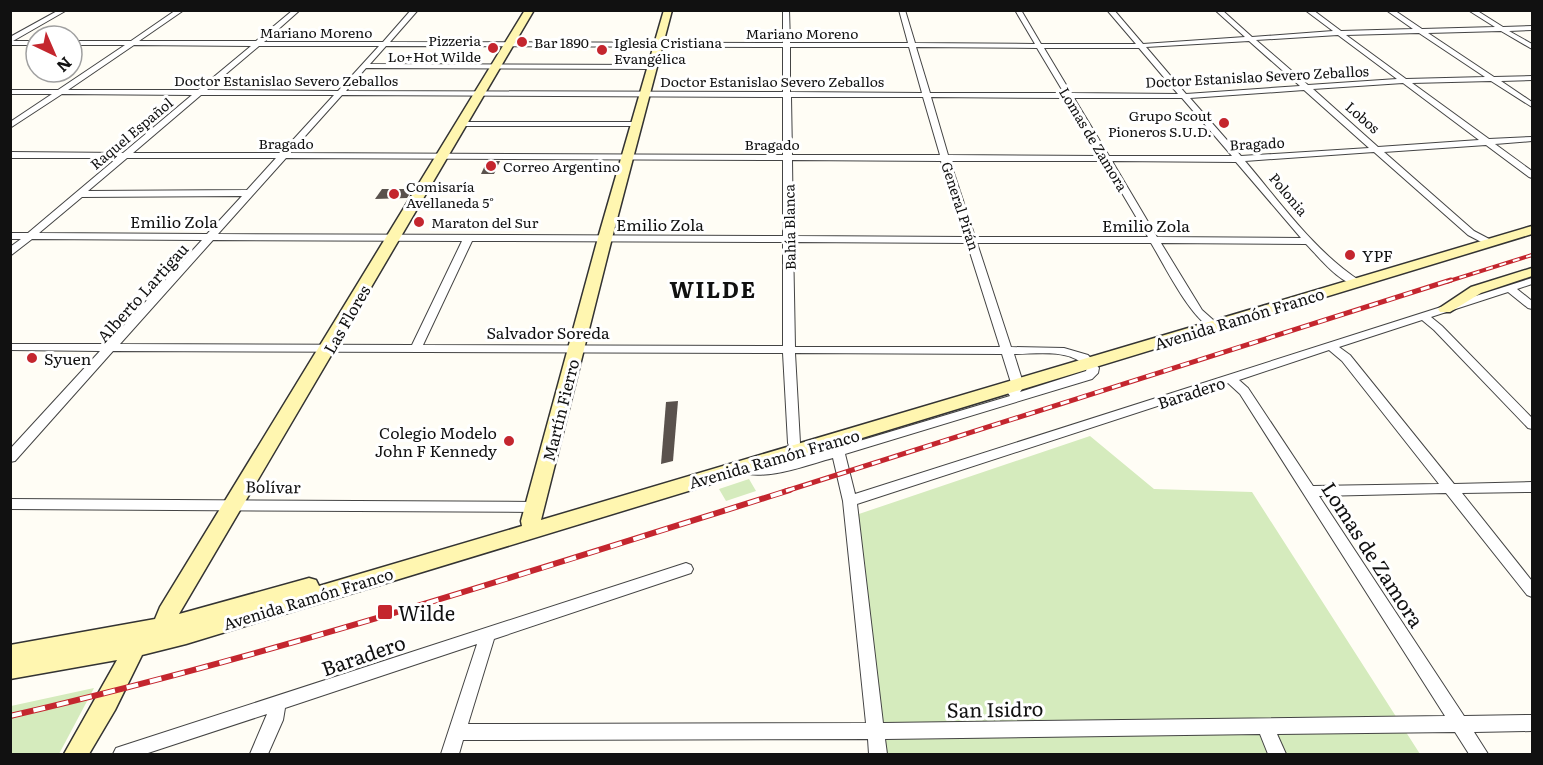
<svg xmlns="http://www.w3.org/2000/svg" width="1543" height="765" font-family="Literata,serif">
  <rect width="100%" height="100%" fill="#fffdf5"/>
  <g fill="#d5ebbd">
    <polygon points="1090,436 1154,489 1252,492 1420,754 886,754 850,517"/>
    <polygon points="749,479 756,491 726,501 719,489"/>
    <polygon points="94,688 59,754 11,754 11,706"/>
  </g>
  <g fill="#5a524d">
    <polygon points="487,161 500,161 494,174 481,174"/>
    <polygon points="382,189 413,189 407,198 375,199"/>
    <polygon points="678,401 673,461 661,464 666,402"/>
  </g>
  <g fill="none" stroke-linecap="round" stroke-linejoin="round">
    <defs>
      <g id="street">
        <polygon points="59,10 67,10 13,41 36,41 36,45 10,45 10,37"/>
        <path d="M176,10H184L139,41H256L293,10H300L264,42H383L411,10H418L390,42L783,43V10H789L790,43H908L899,10H905L915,43L1035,44L1015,10H1021L1041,44H1136L1107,10H1114L1143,44L1245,37L1215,10H1222L1252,37L1333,31L1305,10H1313L1341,31L1413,29L1386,10H1394L1422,29L1495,27L1468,10H1476L1503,27L1532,26V30L1509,31L1532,44V49L1501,31L1428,33L1494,77L1532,76V80L1501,81L1532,102V107L1491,81L1412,83L1489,139L1532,137V141L1495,144L1532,171V178L1529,177L1486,145L1384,152L1474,231L1493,241V245H1487L1468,235L1374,152L1245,161C1280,202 1314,251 1360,281L1361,283L1360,285C1342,287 1318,256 1306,244L1161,243L1202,310L1220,326L1214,329C1192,322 1164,264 1151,243H977L1011,347L1064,348L1088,355L1099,368L1098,373L1092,379L845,454L855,494L1532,278V284L1517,289L1532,301V309L1528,308L1508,292L1431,317L1442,326L1532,418V429L1528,428L1434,330L1422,320L1339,347L1350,355L1454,484L1532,482V492L1462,493L1532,581V597L1527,595L1446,493L1319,496L1464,716L1532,715V731L1474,732L1488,754H1469L1455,732L1277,734L1286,754H1268L1260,734L885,739L887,754H869L868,739L463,740L459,754H441L477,644L285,708L283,720L268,754H250L267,714L145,754H113L116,748L122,746L686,563L691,565L693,569L691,573L494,639L468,724L866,723L843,501L833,458C803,466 768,481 737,472L735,469L737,466L768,465L836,448L1010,396L1008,393L1012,386L1002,354L795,353L800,443L799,446H789L788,443L783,353L113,351L15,461L10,462V449L100,351L10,350V344H107L202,240L32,239L10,256V247L21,239H10V233H28L117,158H10V152L123,153L192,95L62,94L10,128V122L52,94H10V90H58L125,45H72V41H131ZM1419,33L1485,77L1406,79L1346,35ZM1338,35L1397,79L1308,85L1256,40ZM1249,41L1300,86L1186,94L1146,47ZM134,45L251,46L198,90H68ZM259,46H379L338,91L207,90ZM386,46L783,47V92L346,91L366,68L652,69L656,67L652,65L370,64ZM790,47H909L922,93L790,92ZM916,47L1037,48L1064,93H930ZM1044,48H1139L1178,94L1071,93ZM1403,83L1479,140L1378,147L1313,89ZM1304,90L1369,148L1241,156L1190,98ZM201,95H334L281,153H133ZM342,95L783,97V155L290,153ZM791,97H923L940,155H792ZM931,97L1066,98L1100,156L948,155ZM1074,98H1182L1232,156H1109ZM127,158H276L247,190L88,191ZM286,158L783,160V236L218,234ZM792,160L941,161L965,237L793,236ZM950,161H1103L1148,237H975ZM1112,161L1236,162L1301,238L1157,237ZM242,196L207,234L39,233L82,197ZM213,240L462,241L412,345L120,344ZM472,241L783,242V346L423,345ZM793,242L967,243L1000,347H795ZM1329,350L1342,361L1439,484L1313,486L1248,388L1239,380ZM1014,354C1038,354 1071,348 1087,368L1086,371L1020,392L1024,386ZM1228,383L1240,394L1445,716L883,723L857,504Z"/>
        <polygon points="460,122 637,122 641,124 637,126 463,126 459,124"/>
        <polygon points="10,499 535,502 540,503 542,507 540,511 535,512 10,509"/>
      </g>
      <g id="secondary">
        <polygon points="525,10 534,10 179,614 309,578 316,580 319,586 522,526 521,521 598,238 664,10 672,10 612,238 541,520 1532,226 1532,234 186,644 142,655 115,710 89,754 64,754 117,660 10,679 10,645 155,619 160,607"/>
        <polygon points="1532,268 1532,276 1481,293 1450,312 1440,312 1438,309 1471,287"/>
      </g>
    </defs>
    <use href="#street" stroke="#444" stroke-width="2"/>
    <use href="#secondary" stroke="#333" stroke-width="3"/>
    <use href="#street" fill="#fff" fill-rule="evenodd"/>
    <use href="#secondary" fill="#fff6b0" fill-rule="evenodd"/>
    <defs>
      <polyline id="rail-far2" points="1446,282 1532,255"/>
      <polyline id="rail-far1" points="786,491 1451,280"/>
      <path id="rail" d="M10,716C274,655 532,571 790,490"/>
    </defs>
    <use href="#rail-far2" stroke="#c4262e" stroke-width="4"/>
    <use href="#rail-far1" stroke="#c4262e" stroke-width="5"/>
    <use href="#rail" stroke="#c4262e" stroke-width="6"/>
    <use href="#rail-far2" stroke="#fff" stroke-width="2" stroke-dasharray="7" stroke-linecap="butt"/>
    <use href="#rail-far1" stroke="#fff" stroke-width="3" stroke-dasharray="9" stroke-linecap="butt"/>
    <use href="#rail" stroke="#fff" stroke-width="4" stroke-dasharray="12" stroke-linecap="butt"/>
  </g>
  <g fill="#c4262e" stroke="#fff" stroke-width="2">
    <circle cx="522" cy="42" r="6"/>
    <circle cx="493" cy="48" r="6"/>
    <circle cx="602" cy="50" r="6"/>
    <circle cx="1224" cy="123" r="6"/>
    <circle cx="491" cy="166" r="6"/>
    <circle cx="394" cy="194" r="6"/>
    <circle cx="419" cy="222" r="6"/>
    <circle cx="1350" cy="255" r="6"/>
    <circle cx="32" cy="358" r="6"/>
    <circle cx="509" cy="441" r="6"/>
    <rect x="377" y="604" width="16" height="16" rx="3"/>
  </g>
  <g text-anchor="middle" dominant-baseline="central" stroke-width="6" stroke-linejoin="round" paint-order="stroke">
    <g font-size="14" fill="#111" stroke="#fff">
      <text x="316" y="32">Mariano Moreno</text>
      <text x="802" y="33">Mariano Moreno</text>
      <text transform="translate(1257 76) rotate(-3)">Doctor Estanislao Severo Zeballos</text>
      <text x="286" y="80">Doctor Estanislao Severo Zeballos</text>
      <text x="772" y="81">Doctor Estanislao Severo Zeballos</text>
      <text transform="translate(1363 117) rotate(41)">Lobos</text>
      <text transform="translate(131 133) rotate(-40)">Raquel Español</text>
      <text transform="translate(1094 139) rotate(59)">Lomas de Zamora</text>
      <text x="286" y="143">Bragado</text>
      <text transform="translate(1257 143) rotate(-3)">Bragado</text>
      <text x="772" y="144">Bragado</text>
      <text transform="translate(1289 194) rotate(50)">Polonia</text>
      <text transform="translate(961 206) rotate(72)">General Pirán</text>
      <text transform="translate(789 227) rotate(-91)">Bahía Blanca</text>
    </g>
    <g font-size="14" fill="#111" stroke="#fff" text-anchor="start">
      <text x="481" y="40" text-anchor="end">Pizzeria<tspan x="481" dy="16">Lo+Hot Wilde</tspan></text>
      <text x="534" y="42">Bar 1890</text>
      <text x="614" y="42">Iglesia Cristiana<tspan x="614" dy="16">Evangélica</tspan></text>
      <text x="1212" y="115" text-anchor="end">Grupo Scout<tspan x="1212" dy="16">Pioneros S.U.D.</tspan></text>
      <text x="503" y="166">Correo Argentino</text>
      <text x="406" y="186">Comisaría<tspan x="406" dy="16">Avellaneda 5°</tspan></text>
      <text x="431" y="222">Maraton del Sur</text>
    </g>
    <g font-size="16" fill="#111" stroke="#fff">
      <text x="174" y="221">Emilio Zola</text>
      <text x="660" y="224">Emilio Zola</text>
      <text x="1146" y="225">Emilio Zola</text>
      <text transform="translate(142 292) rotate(-48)">Alberto Lartigau</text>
      <text transform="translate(1239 318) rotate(-17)">Avenida Ramón Franco</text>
      <text transform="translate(346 319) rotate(-60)">Las Flores</text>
      <text x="548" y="332">Salvador Soreda</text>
      <text transform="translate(1191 392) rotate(-18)">Baradero</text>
      <text transform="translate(560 410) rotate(-76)">Martín Fierro</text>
      <text transform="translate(774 458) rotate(-16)">Avenida Ramón Franco</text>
      <text transform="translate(273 486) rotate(1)">Bolívar</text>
      <text transform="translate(308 598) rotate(-17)">Avenida Ramón Franco</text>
    </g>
    <g font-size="16" fill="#111" stroke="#fff" text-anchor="start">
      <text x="1362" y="255">YPF</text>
      <text x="44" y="358">Syuen</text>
      <text x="497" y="432" text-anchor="end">Colegio Modelo<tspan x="497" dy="18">John F Kennedy</tspan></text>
    </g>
    <g font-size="20" fill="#111" stroke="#fff">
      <text transform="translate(1374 554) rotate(57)">Lomas de Zamora</text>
      <text transform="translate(363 654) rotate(-19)">Baradero</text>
      <text transform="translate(995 708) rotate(-1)">San Isidro</text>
    </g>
    <g font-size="20" fill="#111" stroke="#fff" text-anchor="start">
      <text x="398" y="612">Wilde</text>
    </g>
    <g font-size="22" font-weight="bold" letter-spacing="1.5" fill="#111" stroke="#fff">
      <text x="713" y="288">WILDE</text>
    </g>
  </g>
  <rect width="1543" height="765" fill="none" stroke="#111111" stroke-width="24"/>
  <g transform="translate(54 54) rotate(136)"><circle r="28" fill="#ffffff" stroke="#a0a0a0" stroke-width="1.5"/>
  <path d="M0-4.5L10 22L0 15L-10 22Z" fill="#c4262e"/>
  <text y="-9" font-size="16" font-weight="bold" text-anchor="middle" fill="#111111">N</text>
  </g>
</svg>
